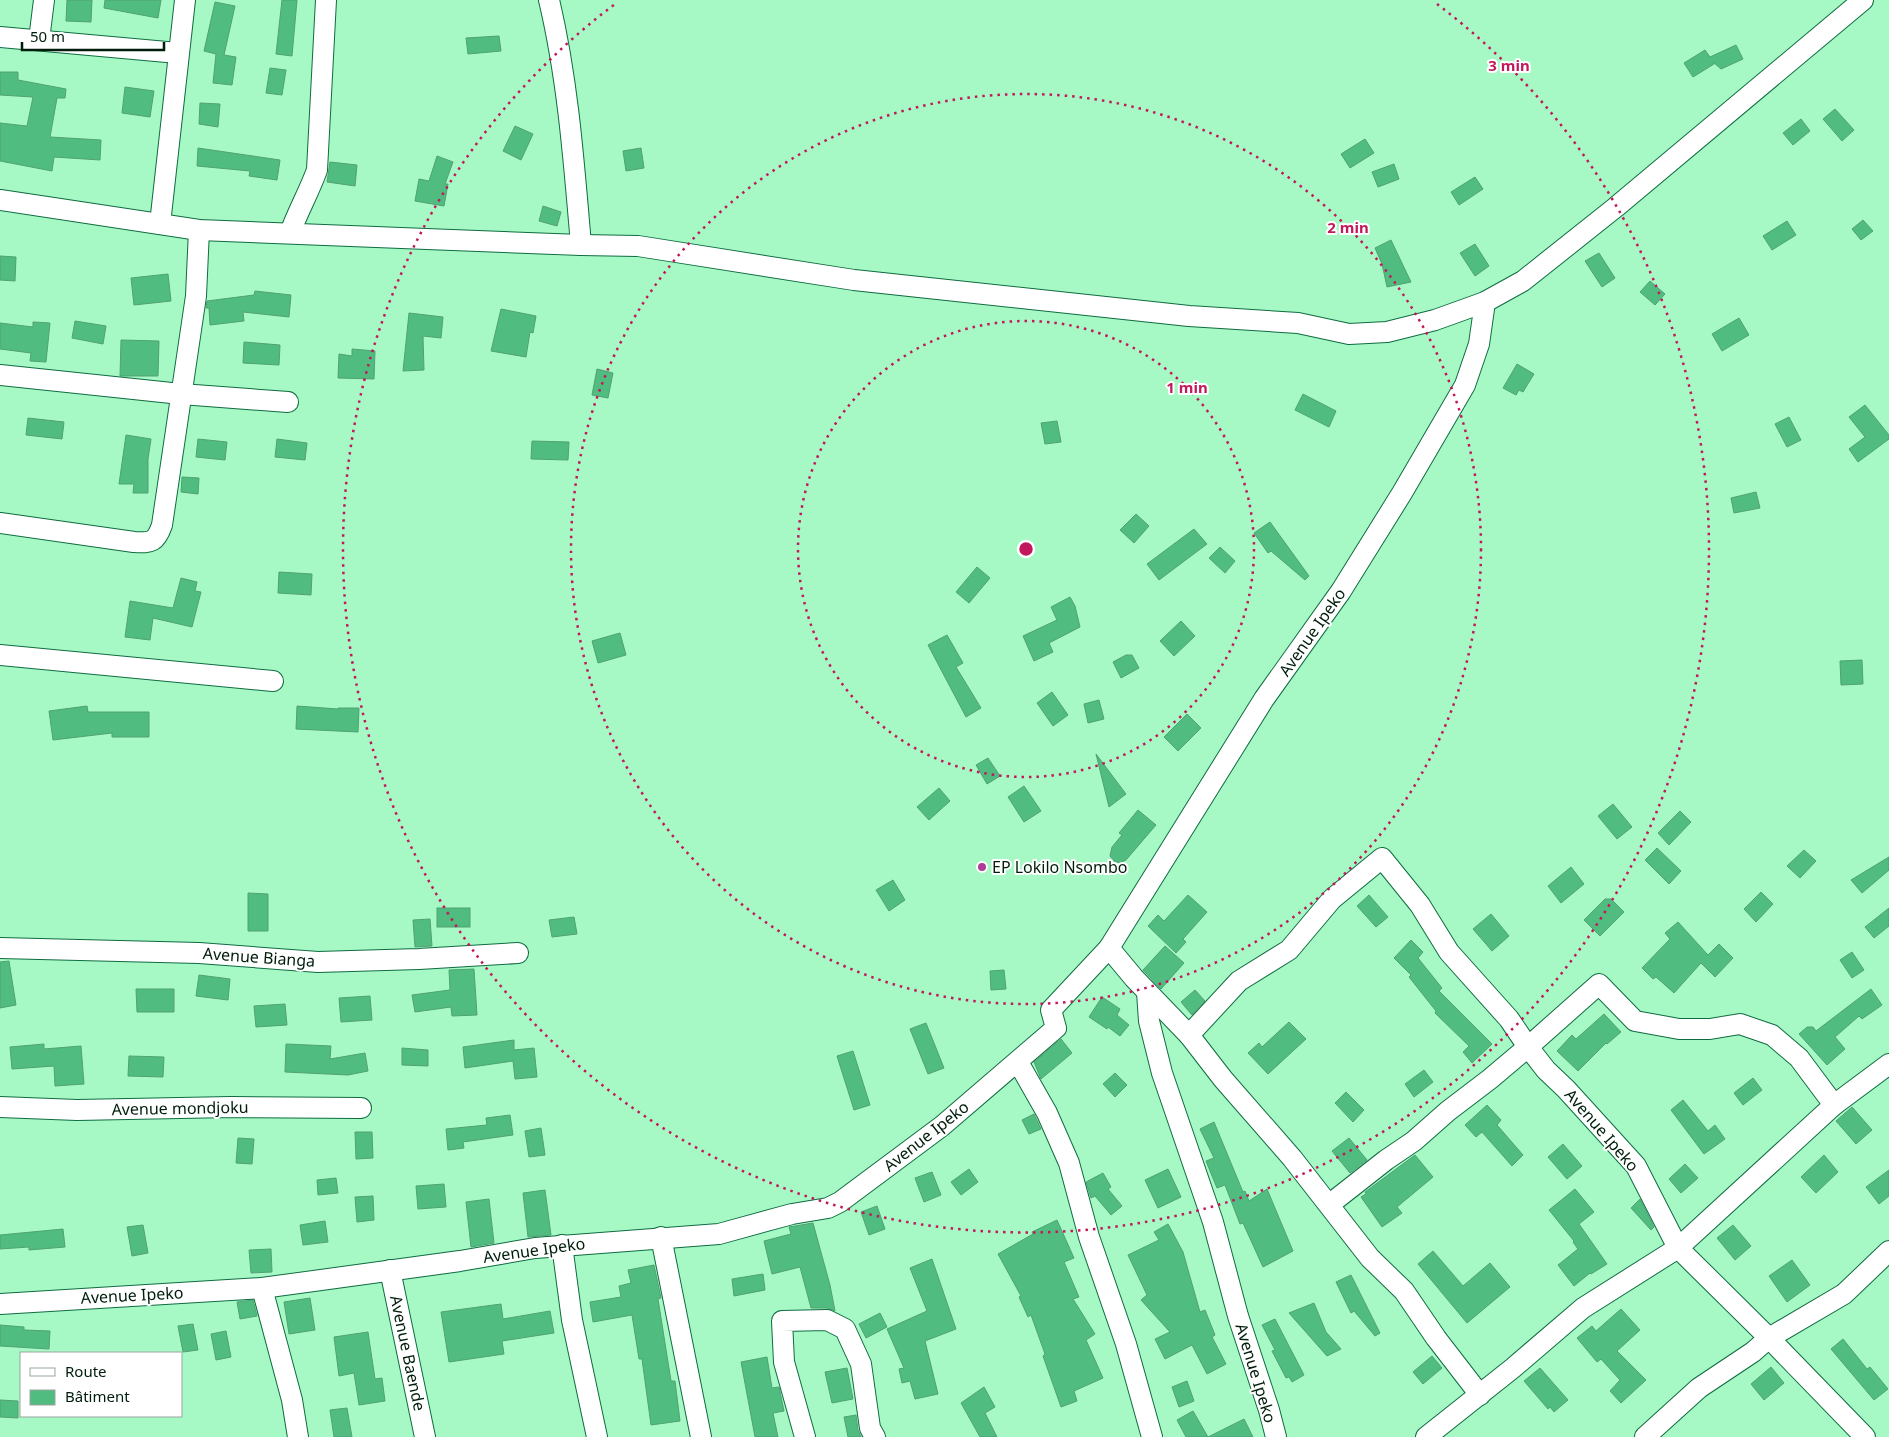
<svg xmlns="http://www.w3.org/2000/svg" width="1889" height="1437" font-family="'Noto Sans',sans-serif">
  <rect width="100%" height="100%" fill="#a6f9c5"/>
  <g fill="#50bc80" stroke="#50a272">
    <polygon points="67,0 92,0 91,22 66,21"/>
    <polygon points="105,0 161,0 158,18 104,8"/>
    <polygon points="282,0 297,0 292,56 276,54"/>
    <polygon points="215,2 235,6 224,55 236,57 232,85 213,83 216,54 204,51"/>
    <polygon points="499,36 501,51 468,54 466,38"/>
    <polygon points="1736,45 1743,59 1721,69 1713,62 1714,64 1693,77 1684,63 1705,50 1710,57"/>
    <polygon points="270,68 286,70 282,95 266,93"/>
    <polygon points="0,72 18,72 18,80 66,89 65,98 57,98 50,137 101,140 100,160 54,157 52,171 0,161 0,123 27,126 33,97 0,95"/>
    <polygon points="125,87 154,91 150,117 122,113"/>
    <polygon points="200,103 220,104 218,127 199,124"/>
    <polygon points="1835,109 1854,130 1842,141 1823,119"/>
    <polygon points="1801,119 1810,131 1793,145 1783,133"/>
    <polygon points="515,126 533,134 521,160 503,151"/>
    <polygon points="1365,139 1374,153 1350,168 1341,154"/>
    <polygon points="198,148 280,160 277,180 249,176 250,171 197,166"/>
    <polygon points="641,148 644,168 626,171 623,151"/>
    <polygon points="437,156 453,162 445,184 448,184 444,206 415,201 419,179 429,181"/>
    <polygon points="330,162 357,165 355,186 327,182"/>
    <polygon points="1394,164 1399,179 1378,187 1372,172"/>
    <polygon points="1475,177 1483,189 1459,205 1451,192"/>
    <polygon points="543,206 561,212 557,226 539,221"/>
    <polygon points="1863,220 1873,231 1861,240 1852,229"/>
    <polygon points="1787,221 1796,235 1772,250 1763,236"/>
    <polygon points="1391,240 1411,282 1387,287 1382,264 1375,248"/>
    <polygon points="1475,244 1489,266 1475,276 1460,253"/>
    <polygon points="1599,253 1615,278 1602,287 1585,261"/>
    <polygon points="0,256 16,257 15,281 0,280"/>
    <polygon points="168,274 171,301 134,305 131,278"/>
    <polygon points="1650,281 1665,294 1655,305 1640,292"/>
    <polygon points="255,291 291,295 289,317 243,312 244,321 210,325 209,308 206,308 207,301 254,295"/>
    <polygon points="501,309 536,316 533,333 530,332 526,357 491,351"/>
    <polygon points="409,313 443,317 441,338 423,336 424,370 403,371"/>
    <polygon points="1739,318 1749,335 1722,351 1712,334"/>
    <polygon points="75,321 106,326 103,344 72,338"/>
    <polygon points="33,322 50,323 46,362 30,361 31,353 0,349 0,323 33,327"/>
    <polygon points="121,340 159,341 158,376 120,376"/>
    <polygon points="244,342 280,345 279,365 243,363"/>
    <polygon points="352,349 375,351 374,379 338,378 339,354 352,356"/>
    <polygon points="1517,364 1534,374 1523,392 1519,390 1516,395 1503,388"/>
    <polygon points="597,369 613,373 608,398 592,395"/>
    <polygon points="1303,394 1336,411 1329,427 1295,410"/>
    <polygon points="1865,405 1889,435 1889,439 1858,462 1849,449 1865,437 1849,417"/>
    <polygon points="1789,417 1801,440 1787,447 1775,424"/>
    <polygon points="28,418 64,422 62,439 26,435"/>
    <polygon points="1057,421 1061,442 1045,444 1041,423"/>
    <polygon points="126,435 151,439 148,459 148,493 133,493 134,484 119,484"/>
    <polygon points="198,439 227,442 225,460 196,457"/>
    <polygon points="277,439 307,443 305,460 275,457"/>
    <polygon points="532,441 569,442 568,460 531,459"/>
    <polygon points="182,477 199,478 198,494 181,492"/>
    <polygon points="1756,492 1760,508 1734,513 1731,498"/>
    <polygon points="1136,514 1149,526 1134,543 1120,530"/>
    <polygon points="1270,522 1309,576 1305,580 1271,551 1268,553 1254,533"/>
    <polygon points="1194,529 1207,544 1159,580 1147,564"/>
    <polygon points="1220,547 1235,561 1225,573 1209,558"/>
    <polygon points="977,567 990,578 969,603 956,592"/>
    <polygon points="279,572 312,574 311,595 278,593"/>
    <polygon points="181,578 197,582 195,591 201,592 192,627 153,618 150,640 125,637 130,601 173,608"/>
    <polygon points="1070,597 1075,606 1080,627 1049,643 1053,652 1034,661 1023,636 1057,620 1051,607"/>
    <polygon points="1181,621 1195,636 1174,656 1160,641"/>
    <polygon points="620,633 626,655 598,663 592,641"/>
    <polygon points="947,635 963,663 956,667 981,708 966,717 928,645"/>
    <polygon points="1126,655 1132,655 1139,668 1121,678 1113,662"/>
    <polygon points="1862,660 1863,684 1841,685 1840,661"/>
    <polygon points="1052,692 1068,715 1053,726 1037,703"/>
    <polygon points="1099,700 1104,719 1088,723 1084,704"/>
    <polygon points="87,706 88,712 149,712 149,737 112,737 112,733 53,740 49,711"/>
    <polygon points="297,706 338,709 338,708 359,708 358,732 296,729"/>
    <polygon points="1187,714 1201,728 1178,751 1164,737"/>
    <polygon points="1096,754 1126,794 1109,807"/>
    <polygon points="988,758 1000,776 987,784 976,765"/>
    <polygon points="1024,786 1041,811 1024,822 1008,797"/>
    <polygon points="939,788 950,801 929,820 917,807"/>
    <polygon points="1613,804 1632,827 1617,839 1598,816"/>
    <polygon points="1138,810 1156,825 1126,860 1120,863 1114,861 1110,856 1112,847 1122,835 1119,833"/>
    <polygon points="1680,811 1691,822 1669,845 1658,833"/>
    <polygon points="1657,848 1681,871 1669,884 1645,860"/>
    <polygon points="1804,850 1816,861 1800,878 1787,866"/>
    <polygon points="1889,857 1889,870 1862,893 1851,880"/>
    <polygon points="1571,867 1584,884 1561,903 1548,886"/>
    <polygon points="893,880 905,900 889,911 876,890"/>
    <polygon points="1761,892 1773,904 1756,922 1744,909"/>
    <polygon points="248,893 268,894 268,931 248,931"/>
    <polygon points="1188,895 1207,912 1183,939 1186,942 1176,953 1148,926 1158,915 1164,921"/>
    <polygon points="1369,895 1388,917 1376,927 1357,906"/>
    <polygon points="1605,899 1611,899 1624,912 1600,936 1584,920"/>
    <rect x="437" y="908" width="33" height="19"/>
    <polygon points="1889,908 1889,926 1874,938 1865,927"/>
    <polygon points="1491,914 1509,936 1492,951 1473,929"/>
    <polygon points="574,917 577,934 552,937 549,920"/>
    <polygon points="430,919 432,946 415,947 413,920"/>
    <polygon points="1678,922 1708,955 1719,944 1733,958 1715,977 1701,963 1674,993 1656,977 1653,979 1642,968 1670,939 1665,933"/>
    <polygon points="1411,940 1423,952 1418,958 1442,988 1439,991 1492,1044 1472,1063 1463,1052 1469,1046 1435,1013 1436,1011 1409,977 1411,975 1394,958"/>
    <polygon points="1165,946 1184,963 1161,989 1143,970"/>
    <polygon points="1852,952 1864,970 1852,978 1840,960"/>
    <polygon points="9,961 16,1005 0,1008 0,962"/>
    <polygon points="474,969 477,1015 452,1016 451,1007 415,1012 412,995 450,990 449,970"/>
    <polygon points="1004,970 1006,989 991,990 990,971"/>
    <polygon points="199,975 230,979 228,1000 196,996"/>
    <polygon points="136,989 174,989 174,1012 137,1012"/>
    <polygon points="1871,989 1882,1005 1862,1019 1859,1016 1835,1037 1845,1049 1827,1065 1799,1034 1807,1027 1813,1027 1816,1031"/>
    <polygon points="1195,990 1205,1001 1192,1015 1181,1002"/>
    <polygon points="370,996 372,1020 341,1022 339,998"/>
    <polygon points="1102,997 1120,1009 1117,1015 1129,1025 1120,1036 1108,1027 1107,1029 1089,1017"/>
    <polygon points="285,1004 287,1025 256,1027 254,1006"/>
    <polygon points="1604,1014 1621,1032 1607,1044 1606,1043 1578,1071 1557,1051 1572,1035 1576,1039"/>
    <polygon points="1289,1022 1306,1039 1268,1074 1248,1053 1259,1043 1262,1047"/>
    <polygon points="926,1023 944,1068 928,1074 910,1029"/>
    <polygon points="1061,1039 1072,1053 1041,1079 1034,1062"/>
    <polygon points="514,1040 514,1050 534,1048 537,1077 515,1079 513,1061 465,1068 463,1047"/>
    <polygon points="44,1044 44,1049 81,1046 84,1084 55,1086 54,1066 12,1069 10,1047"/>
    <polygon points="286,1044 331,1046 330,1059 365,1053 368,1071 348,1075 285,1072"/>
    <polygon points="402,1048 428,1050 428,1066 402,1065"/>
    <polygon points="853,1051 870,1105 854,1110 837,1056"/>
    <polygon points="129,1056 164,1057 163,1077 128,1076"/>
    <polygon points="1424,1070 1433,1082 1414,1097 1405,1084"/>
    <polygon points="1115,1073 1127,1085 1115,1097 1103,1084"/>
    <polygon points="1753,1078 1762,1090 1743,1105 1734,1093"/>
    <polygon points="1346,1092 1364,1110 1353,1122 1335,1103"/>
    <polygon points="1683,1100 1708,1131 1715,1125 1725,1139 1704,1154 1671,1110"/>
    <polygon points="1487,1105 1501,1120 1497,1125 1523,1155 1512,1166 1482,1132 1476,1137 1465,1125"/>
    <polygon points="1852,1107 1872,1130 1856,1144 1836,1121"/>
    <polygon points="1034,1114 1041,1129 1029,1134 1022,1120"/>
    <polygon points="510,1115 513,1135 463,1142 464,1148 448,1150 446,1129 487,1125 486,1118"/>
    <polygon points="1214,1122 1243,1192 1245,1191 1249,1201 1267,1189 1293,1251 1263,1267 1243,1223 1240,1224 1225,1185 1217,1188 1206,1161 1214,1158 1200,1129"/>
    <polygon points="541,1128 545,1155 529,1157 525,1131"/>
    <polygon points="355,1132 372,1132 373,1158 356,1159"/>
    <polygon points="238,1138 254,1139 252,1164 236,1163"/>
    <polygon points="1349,1138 1367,1160 1350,1173 1332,1151"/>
    <polygon points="1563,1144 1582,1166 1567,1179 1548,1157"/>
    <polygon points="1415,1155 1433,1177 1397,1207 1402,1213 1382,1227 1361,1197 1366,1194 1365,1192"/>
    <polygon points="1824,1155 1838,1172 1816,1193 1801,1177"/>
    <polygon points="1685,1164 1698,1178 1681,1193 1669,1179"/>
    <polygon points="969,1169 978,1182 961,1195 951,1182"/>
    <polygon points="1168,1169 1181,1197 1158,1208 1145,1180"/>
    <polygon points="1889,1170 1889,1196 1879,1204 1866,1187"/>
    <polygon points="932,1172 941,1195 924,1202 915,1178"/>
    <polygon points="1103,1173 1111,1187 1108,1189 1122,1206 1111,1215 1095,1196 1091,1198 1086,1182"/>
    <polygon points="336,1178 338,1193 318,1195 317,1180"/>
    <polygon points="444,1184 446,1207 418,1209 416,1186"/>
    <polygon points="1575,1189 1594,1212 1579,1224 1607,1264 1591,1274 1590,1273 1574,1286 1558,1265 1578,1249 1573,1242 1574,1241 1549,1210"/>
    <polygon points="545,1190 551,1235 528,1237 523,1193"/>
    <polygon points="373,1196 374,1220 357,1222 355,1197"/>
    <polygon points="489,1199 494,1243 471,1247 466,1202"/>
    <polygon points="1640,1199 1654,1227 1651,1230 1631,1208"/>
    <polygon points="877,1206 885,1229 869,1235 861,1212"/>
    <polygon points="1057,1220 1074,1258 1064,1262 1079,1297 1073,1299 1095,1334 1086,1340 1103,1378 1074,1391 1077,1401 1061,1407 1043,1356 1045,1354 1031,1315 1028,1317 1019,1297 1021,1296 998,1254 1033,1234 1032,1232"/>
    <polygon points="325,1221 328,1242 303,1245 300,1225"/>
    <polygon points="813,1223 830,1285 835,1311 827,1308 811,1308 800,1267 772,1274 764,1241 791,1234 789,1227"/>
    <polygon points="1168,1224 1183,1252 1200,1312 1205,1310 1215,1335 1212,1337 1226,1364 1207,1374 1192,1345 1165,1359 1155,1339 1170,1332 1141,1300 1147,1295 1128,1255 1159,1240 1154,1232"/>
    <polygon points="143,1225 148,1253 132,1256 127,1227"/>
    <polygon points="1733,1225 1751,1246 1735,1260 1717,1238"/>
    <polygon points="63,1229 65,1247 29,1250 29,1247 0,1249 0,1235"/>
    <polygon points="271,1249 272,1272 251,1273 249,1250"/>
    <polygon points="1433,1251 1463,1286 1490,1263 1510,1287 1467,1323 1418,1264"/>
    <polygon points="932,1259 956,1329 925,1341 938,1394 915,1399 910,1381 902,1383 899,1369 904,1368 887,1329 927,1311 910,1268"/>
    <polygon points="1792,1260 1810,1285 1787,1302 1769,1276"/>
    <polygon points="654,1265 661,1298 658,1299 671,1381 675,1381 680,1421 651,1425 642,1359 639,1359 632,1315 593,1322 590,1302 621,1297 619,1286 631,1283 628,1270"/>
    <polygon points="763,1274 765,1290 734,1296 732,1279"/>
    <polygon points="1351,1275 1380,1333 1375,1336 1354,1311 1351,1313 1336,1282"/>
    <polygon points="310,1298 315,1330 289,1334 284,1302"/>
    <polygon points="253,1300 257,1316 240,1319 237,1302"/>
    <polygon points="1314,1303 1326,1332 1341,1349 1327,1356 1289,1313"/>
    <polygon points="501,1304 503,1319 550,1311 554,1333 502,1341 504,1354 449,1362 441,1312"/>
    <polygon points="1621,1309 1640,1330 1617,1351 1646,1380 1621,1403 1610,1391 1620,1380 1601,1359 1597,1362 1577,1338 1592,1326 1596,1331"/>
    <polygon points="880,1313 887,1327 866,1338 859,1324"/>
    <polygon points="1275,1319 1304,1375 1292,1382 1289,1377 1286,1378 1272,1351 1275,1350 1262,1325"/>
    <polygon points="193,1324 198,1350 183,1352 178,1326"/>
    <polygon points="0,1325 24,1327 24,1330 50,1331 49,1349 0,1346"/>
    <polygon points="226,1331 231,1357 216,1360 211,1334"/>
    <polygon points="368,1332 375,1379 382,1378 385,1401 359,1405 354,1373 339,1376 334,1337"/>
    <polygon points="1843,1339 1867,1369 1870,1367 1888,1389 1874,1400 1831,1349"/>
    <polygon points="1432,1356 1442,1368 1423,1384 1413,1372"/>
    <polygon points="767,1357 772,1388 779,1387 784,1411 773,1413 778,1437 755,1437 741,1362"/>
    <polygon points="1771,1367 1784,1383 1764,1400 1751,1384"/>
    <polygon points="847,1368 853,1399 832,1403 825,1372"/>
    <polygon points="1540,1368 1568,1400 1554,1412 1550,1407 1548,1409 1524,1381"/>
    <polygon points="1187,1381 1194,1401 1179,1407 1172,1387"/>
    <polygon points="984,1387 995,1407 985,1413 997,1437 980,1437 961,1403"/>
    <polygon points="0,1400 18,1401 18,1418 0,1417"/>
    <polygon points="347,1408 352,1437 334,1437 330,1410"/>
    <polygon points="1193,1411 1208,1437 1244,1419 1253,1437 1186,1437 1177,1420"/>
    <polygon points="856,1415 858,1430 861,1437 848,1437 844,1417"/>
  </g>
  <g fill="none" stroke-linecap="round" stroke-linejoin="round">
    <defs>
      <g id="minor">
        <path d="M549,0C568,80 574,163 581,245"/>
        <polyline points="0,37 178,53"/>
        <polyline points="39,40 44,0"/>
        <polyline points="0,200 199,230 581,245 638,246 854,280 1189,316 1298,323 1349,334 1387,332 1435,320 1485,302 1523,281 1616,207 1863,0"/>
        <polyline points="160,224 185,0"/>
        <path d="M290,233C298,211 309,192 317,170L326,0"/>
        <polyline points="0,375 181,394 288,402"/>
        <path d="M0,523L134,542C152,543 156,542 162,525L196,296L199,230"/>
        <polyline points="0,655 273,681"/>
        <polyline points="0,948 199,953 318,962 419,959 518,953"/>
        <polyline points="1109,948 1134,978 1189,1035 1223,1079 1292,1158 1370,1258 1404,1291 1436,1338 1480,1395"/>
        <polyline points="1147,992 1149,1021 1162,1073 1213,1222 1238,1316 1269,1410 1276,1437"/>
        <polyline points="1189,1035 1239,981 1289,950 1332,899 1382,858 1420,905 1449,952 1509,1019 1528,1047 1490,1079 1448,1111 1414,1141 1386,1160 1330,1204"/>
        <polyline points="1018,1062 1047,1113 1069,1163 1089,1237 1126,1344 1152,1437"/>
        <polyline points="1834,1105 1799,1058 1772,1035 1740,1024 1710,1029 1679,1029 1635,1021 1599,984 1528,1047 1546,1070 1566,1089 1636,1166 1678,1248 1769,1338 1865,1437"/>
        <polyline points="0,1107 77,1110 231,1107 361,1108"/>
        <polyline points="661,1237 701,1437"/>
        <polyline points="562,1245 572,1320 597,1437"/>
        <polyline points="390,1270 425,1437"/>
        <polyline points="262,1288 292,1400 298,1437"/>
        <polyline points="0,1304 262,1288 460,1261 535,1248 719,1234 792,1214 828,1208 840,1202 942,1126 1056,1028 1051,1010 1109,948 1264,699 1341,591 1402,493 1465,385 1479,344 1485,302"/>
        <polyline points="805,1437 784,1362 782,1321 827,1320 845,1329 861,1364 870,1428 875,1437"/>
        <polyline points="1426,1437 1513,1368 1583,1308 1678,1248 1834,1105 1889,1064"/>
        <polyline points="1645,1437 1699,1388 1753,1352 1769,1338 1844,1294 1889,1251"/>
      </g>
    </defs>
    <use href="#minor" stroke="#0f6c40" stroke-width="22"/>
    <use href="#minor" stroke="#fff" stroke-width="20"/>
  </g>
  <g fill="none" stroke="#c2185b" stroke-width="2.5" stroke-dasharray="2.5 5">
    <circle cx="1026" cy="549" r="228"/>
    <circle cx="1026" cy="549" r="455"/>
    <path d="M1437 4A683 683 0 1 1 615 4"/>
  </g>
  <circle fill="#ae3d99" stroke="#fff" stroke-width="2" cx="982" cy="867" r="5"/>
  <g text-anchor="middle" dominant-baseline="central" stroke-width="4" stroke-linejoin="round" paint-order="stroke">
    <g font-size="16" fill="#001d0b" stroke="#fff">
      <text transform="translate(1312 632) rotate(-55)">Avenue Ipeko</text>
      <text transform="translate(259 957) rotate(4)">Avenue Bianga</text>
      <text transform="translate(180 1108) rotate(-1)">Avenue mondjoku</text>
      <text transform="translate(1602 1130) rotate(49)">Avenue Ipeko</text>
      <text transform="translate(926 1136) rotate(-38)">Avenue Ipeko</text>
      <text transform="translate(534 1250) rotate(-8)">Avenue Ipeko</text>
      <text transform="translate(132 1295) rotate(-3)">Avenue Ipeko</text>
      <text transform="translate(408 1353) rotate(78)">Avenue Baende</text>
      <text transform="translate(1256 1373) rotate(73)">Avenue Ipeko</text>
    </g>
    <g font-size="16" fill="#001d0b" stroke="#fff" text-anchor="start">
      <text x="992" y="867">EP Lokilo Nsombo</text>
    </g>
  </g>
  <circle cx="1026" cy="549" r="8" fill="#c2185b" stroke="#fff" stroke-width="2.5"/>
  <g font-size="15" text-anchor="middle" font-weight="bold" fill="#c2185b" stroke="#fff" stroke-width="4" stroke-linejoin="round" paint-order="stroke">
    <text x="1509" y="71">3 min</text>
    <text x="1348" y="233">2 min</text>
    <text x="1187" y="393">1 min</text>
  </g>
  <rect x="20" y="1352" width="162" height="65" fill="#ffffff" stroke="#99a59d"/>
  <rect x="30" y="1368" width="25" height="8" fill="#ffffff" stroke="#99a59d"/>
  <text x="65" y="1377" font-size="15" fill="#001d0b">Route</text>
  <rect x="30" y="1390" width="25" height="15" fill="#50bc80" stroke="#99a59d"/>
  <text x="65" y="1402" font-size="15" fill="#001d0b">Bâtiment</text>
  <path d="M22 42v8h142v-8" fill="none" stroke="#001d0b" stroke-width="2.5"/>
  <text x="30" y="42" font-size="15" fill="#001d0b" stroke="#ffffff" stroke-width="4" paint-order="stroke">50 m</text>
</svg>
